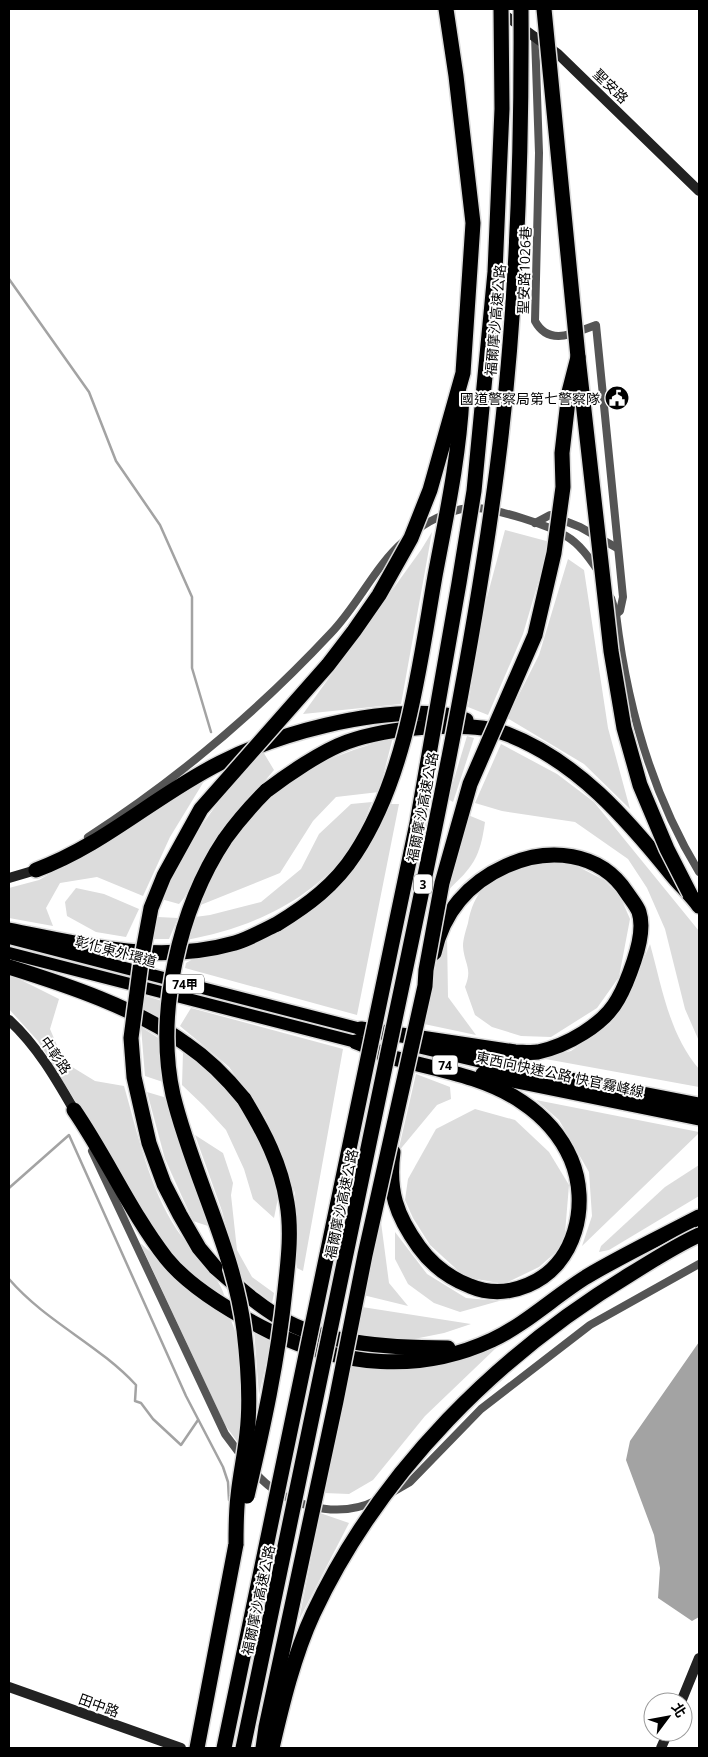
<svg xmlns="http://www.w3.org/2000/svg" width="708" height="1757" font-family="'Open Sans','Noto Sans TC',sans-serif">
  <rect width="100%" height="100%" fill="#fff"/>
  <g fill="#dcdcdc">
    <polygon points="505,530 550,542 523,634 488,715 468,707 482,616"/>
    <polygon points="432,532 401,704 303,714 421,550"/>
    <polygon points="568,559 584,570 608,728 630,809 584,764 507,718 539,655"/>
    <polygon points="467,736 474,738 453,802 448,799"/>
    <path d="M393,737L379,792L336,797L313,821L280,873L198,906C218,856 248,806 294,777C325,758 360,748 393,737Z"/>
    <polygon points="501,744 557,774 594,802 699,931 699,1041 685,1009 665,929 647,888 628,859 575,822 502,811 475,803"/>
    <polygon points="262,750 274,770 213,843 184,898 179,904 161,899 197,832 237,776"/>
    <polygon points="209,773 170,837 143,896 97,877 60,883 46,908 53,926 9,918 9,888 39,880 102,844"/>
    <path d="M372,802C365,818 359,837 349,850C310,902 248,929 186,940L195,917L210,915L261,902L301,869L319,834L351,804Z"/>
    <polygon points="389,804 399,804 357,1015 185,968 186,963 195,958 225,953 341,882 375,835"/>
    <path d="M468,815L485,822C480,858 473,867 447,891Z"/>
    <path d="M565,860L604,880L620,896L630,919L619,977L597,1008L551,1037L521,1036L492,1027L475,1015L465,987C473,968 464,964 463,946C463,939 466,930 468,923C478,868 519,867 565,860Z"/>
    <polygon points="76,888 104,894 139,909 126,937 96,932 67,916 65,902"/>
    <polygon points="158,917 178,918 169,939 152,939"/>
    <polygon points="447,934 448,997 476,1035 424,1024 438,955"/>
    <path d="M650,944C662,987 669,1034 699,1069V1087L540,1058L571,1051L610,1024L625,1003Z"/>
    <path d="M9,974L59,999L50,1029L64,1062L95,1081L124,1086C138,1135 149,1187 177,1230C189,1248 227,1282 225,1303L182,1267L148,1219L38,1041L9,1009Z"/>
    <polygon points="143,995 162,1001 160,1020 142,1010"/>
    <polygon points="191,1008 343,1049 303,1271 297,1268 295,1193 265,1117 229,1067 180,1026"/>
    <polygon points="141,1027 160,1039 166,1083 145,1076"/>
    <polygon points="183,1052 225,1085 263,1142 278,1198 274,1218 253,1199 244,1169 226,1130 204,1106 182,1085"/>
    <polygon points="416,1074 450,1087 451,1099 437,1105 398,1152"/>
    <polygon points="147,1092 167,1098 208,1226 193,1221 165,1159"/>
    <polygon points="536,1100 699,1132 699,1133 582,1246 592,1216 589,1172 559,1120"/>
    <polygon points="475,1109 515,1120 549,1152 569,1185 564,1245 539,1267 504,1284 465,1277 430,1245 413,1218 405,1200 408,1179 436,1129"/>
    <polygon points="195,1135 223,1153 233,1183 231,1195 237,1250 252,1277 274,1293 272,1303 240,1277 222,1211"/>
    <polygon points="699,1165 699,1196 609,1250 599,1252 601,1246 665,1187"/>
    <polygon points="379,1207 389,1283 408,1306 363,1295"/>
    <polygon points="395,1232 427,1274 466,1298 499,1301 460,1312 434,1303 408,1284 395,1259"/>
    <polygon points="140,1243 231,1320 239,1342 244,1395 239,1444 225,1425"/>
    <polygon points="362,1307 471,1324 444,1333 399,1342 357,1336"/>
    <polygon points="254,1330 271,1342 259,1395"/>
    <polygon points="497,1347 425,1416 373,1480 349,1494 324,1493 352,1364 418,1368"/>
    <polygon points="320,1513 349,1523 299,1620"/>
  </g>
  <polygon fill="#a3a3a3" points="699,1342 699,1617 692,1621 658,1598 660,1568 654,1535 626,1460 630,1441"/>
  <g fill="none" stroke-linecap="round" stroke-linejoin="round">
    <g stroke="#a3a3a3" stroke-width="2.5">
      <polyline points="9,279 89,392 116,461 160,525 192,597 192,668 211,732"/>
      <polyline points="9,1188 69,1135 186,1396 223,1467 228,1482 229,1500"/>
      <path d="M9,1279C46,1322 98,1344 136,1385L135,1401L141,1403L153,1419L181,1445L198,1420"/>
    </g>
    <defs>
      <g id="primary">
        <polyline points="9,938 361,1029"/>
        <polyline points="9,953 356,1042"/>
      </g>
      <g id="highway">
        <path d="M266,791C287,775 322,751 347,742C386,728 468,719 507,734C577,761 627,819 672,875C681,886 691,895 699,906"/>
        <path d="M36,870C104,845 156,795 220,763C279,733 370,709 437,714C447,714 457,718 466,720"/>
        <path d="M9,930C86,945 157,965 235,943C249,939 264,930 277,924"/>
        <path d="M9,967C67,985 136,1008 186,1044C208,1059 227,1078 244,1099"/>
        <path d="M361,1029L515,1052C522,1052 531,1053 538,1052C566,1046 604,1025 618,999C625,987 630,973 634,961C639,946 644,927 639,912C637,906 631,899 627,893C600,851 548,847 506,866C468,883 443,913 434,953"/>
        <path d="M356,1042C368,1046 379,1053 390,1057C434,1069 484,1076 522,1102C543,1116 561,1136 571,1159C590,1204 576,1265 528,1285C509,1293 489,1294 470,1286C449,1278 432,1265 419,1247C396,1215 388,1191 393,1152"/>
        <polyline points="420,1046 535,1073 699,1105"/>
        <polyline points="483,1074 699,1118"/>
        <path d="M74,1110C107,1158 131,1213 166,1258C190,1288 237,1315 271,1332C342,1366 419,1374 492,1340C526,1324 554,1297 586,1277C623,1255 661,1237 699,1217"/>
        <path d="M215,1267C238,1287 262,1309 289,1323C331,1345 401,1348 448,1348"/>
        <polyline points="197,1748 236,1544"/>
      </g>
    </defs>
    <use href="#primary" stroke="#dbdbdb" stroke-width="15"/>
    <use href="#highway" stroke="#dbdbdb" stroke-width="18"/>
    <g stroke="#555" stroke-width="8">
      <path d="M535,36L539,153L535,321C549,347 574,333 596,325L623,597L620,611L616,614"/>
      <polyline points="535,523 550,515 580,527 617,548"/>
      <path d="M417,530C431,519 459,506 477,508C500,510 546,524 566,536C580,544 590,559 599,572"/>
      <path d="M611,598L616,614C627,706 651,793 699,872"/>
      <path d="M88,837C178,779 258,711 331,633C358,605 375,566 404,541"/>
      <polyline points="92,1151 225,1434 243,1458"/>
      <path d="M254,1471C282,1505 336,1521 377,1500"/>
      <polyline points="391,1493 410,1482 481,1409 590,1325 699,1264"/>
    </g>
    <g stroke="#222" stroke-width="10">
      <polyline points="498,10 558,54 699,191"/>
      <polyline points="9,878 36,870"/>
      <path d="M9,1020C37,1046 55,1077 74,1110"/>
      <polyline points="9,1687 181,1748"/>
      <polyline points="681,1702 699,1658"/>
      <polyline points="661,1748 668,1732"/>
    </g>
    <use href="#primary" stroke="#000" stroke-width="12"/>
    <use href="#highway" stroke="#000" stroke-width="15"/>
    <defs>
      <g id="highway-bridge">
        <polyline points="544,9 578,357 611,651 624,728 640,785 667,849 690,894"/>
        <path d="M277,924C308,905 335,885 355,854C407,775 419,668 435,576C446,517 459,458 462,397"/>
        <path d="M244,1099C264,1132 281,1164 287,1203C292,1232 288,1262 285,1290C278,1360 263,1428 247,1496"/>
        <polyline points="215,1267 199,1248 180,1215 164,1184 149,1143 134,1077 131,1038 141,962 151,908 164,876 201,809 328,665 354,631 379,595 411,538 430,490 463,373 473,223 456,76 446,9"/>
        <path d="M236,1544C236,1528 236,1512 238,1496C240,1475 245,1454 247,1433C251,1400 248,1364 244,1330C234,1249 192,1174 173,1095C155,1014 179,908 225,839C237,822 251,806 266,791"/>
        <polyline points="224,1748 417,823 459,583 474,491 495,272 502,109 501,9"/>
        <path d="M243,1748C292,1520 339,1291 386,1062C427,866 471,668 497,469C517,316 522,163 521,9"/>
        <polyline points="263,1748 266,1727 336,1401 365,1255 425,986 426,970 442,883 470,784 535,635 554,553 563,487 562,453 569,392 578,357"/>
        <path d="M272,1748C282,1705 294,1655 313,1614C380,1471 499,1353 634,1272C655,1259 677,1245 699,1235"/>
      </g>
    </defs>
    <use href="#highway-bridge" stroke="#dbdbdb" stroke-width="18" stroke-linecap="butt"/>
    <use href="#highway-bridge" stroke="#000" stroke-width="15"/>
  </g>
  <defs>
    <symbol id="civic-disc" viewBox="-11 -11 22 22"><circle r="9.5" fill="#000" stroke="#fff"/><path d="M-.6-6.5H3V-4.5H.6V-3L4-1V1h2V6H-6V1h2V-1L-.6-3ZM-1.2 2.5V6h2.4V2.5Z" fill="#fff"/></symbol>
  </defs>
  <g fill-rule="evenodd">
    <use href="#civic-disc" x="603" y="384" width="28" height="28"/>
  </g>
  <g text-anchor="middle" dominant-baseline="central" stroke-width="4" stroke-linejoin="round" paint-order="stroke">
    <g fill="#fff" stroke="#4c4c4c" stroke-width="1">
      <rect x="414" y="874.5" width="18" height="19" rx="4"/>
      <rect x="166" y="974.5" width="38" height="19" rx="4"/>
      <rect x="432.5" y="1055.5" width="25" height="19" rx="4"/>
    </g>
    <g font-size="12" font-weight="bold" fill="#000">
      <text x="423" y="884">3</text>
      <text x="185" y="984">74甲</text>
      <text x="445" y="1065">74</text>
    </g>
    <g font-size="14" fill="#000" stroke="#fff">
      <text transform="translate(611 86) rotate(44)">聖安路</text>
      <text transform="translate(524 270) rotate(-88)">聖安路1026巷</text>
      <text transform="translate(495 320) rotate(-85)">福爾摩沙高速公路</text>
      <text transform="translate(422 807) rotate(-79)">福爾摩沙高速公路</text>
      <text transform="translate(116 951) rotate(15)">彰化東外環道</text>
      <text transform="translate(56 1055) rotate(55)">中彰路</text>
      <text transform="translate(560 1074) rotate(12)">東西向快速公路 快官霧峰線</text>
      <text transform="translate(341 1204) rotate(-78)">福爾摩沙高速公路</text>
      <text transform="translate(258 1600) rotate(-78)">福爾摩沙高速公路</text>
      <text transform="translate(99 1705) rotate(20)">田中路</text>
    </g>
    <g font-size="14" fill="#000" stroke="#fff" text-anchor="end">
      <text x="600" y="398">國道警察局第七警察隊</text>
    </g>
  </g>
  <rect width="708" height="1757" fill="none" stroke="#000000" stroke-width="20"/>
  <g transform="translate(668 1717) rotate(58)"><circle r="24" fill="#ffffff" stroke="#999999"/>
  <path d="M0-4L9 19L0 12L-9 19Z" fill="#000000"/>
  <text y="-8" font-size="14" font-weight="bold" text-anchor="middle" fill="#000000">北</text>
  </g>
</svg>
